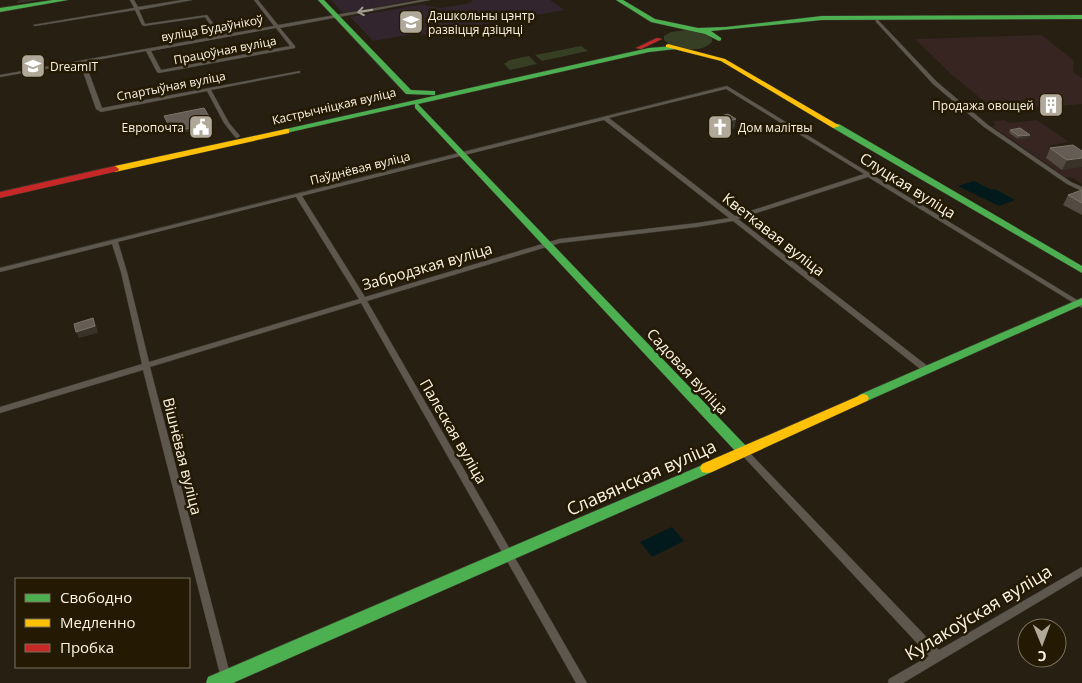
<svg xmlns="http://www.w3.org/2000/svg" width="1082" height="683" font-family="'Open Sans',sans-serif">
  <rect width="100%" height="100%" fill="#261f12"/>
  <g fill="#362521">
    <polygon points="1042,35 1074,61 1073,72 1082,78 1082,104 996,111 952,75 915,39"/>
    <polygon points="1005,120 1009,123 1037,120 1069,142 1047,146 1067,147 1082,157 1082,184 1073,178 1065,177 992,126 996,125 992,121"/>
  </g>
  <g fill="#33252e">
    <polygon points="331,0 414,0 343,13"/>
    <polygon points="473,0 550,0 565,10 422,35 419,33 373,41 350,17 424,4 427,6 441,8 470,3"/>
  </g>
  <g fill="#363e24">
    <path d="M686,30L705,34L712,39V42C701,54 675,50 664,40V36L671,32Z"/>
    <polygon points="581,46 588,51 542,61 535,55"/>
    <polygon points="529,56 537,64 510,70 504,64 510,60"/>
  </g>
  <g fill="#031a1d">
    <polygon points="974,181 992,190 995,189 1015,200 999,206 958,186"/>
    <polygon points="672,527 684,541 652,557 640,542"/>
  </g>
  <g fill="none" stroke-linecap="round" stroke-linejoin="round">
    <defs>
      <g id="street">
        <path d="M130,0H134L138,7L182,0H192L139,10L145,24L207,15L222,35L274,26L254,0H258L278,25L421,0H430L280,28L295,46V48L159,73L157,72L146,51L85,62L102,108L300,71V73H298L211,90L229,123L240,136L237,138L235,137L224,123L207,91L101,112L96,109L80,63L0,77V75L218,36L205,17L144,26L142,25L135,10L35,26L33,25L134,8ZM276,28L290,46L161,70L151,51Z"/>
        <polygon points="876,20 878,20 937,82 988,125 1071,182 1082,187 1082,191 1067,184 984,127 933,84 876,22"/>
        <path d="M727,86L1082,303V308L868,177L738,219L930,368L931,370L930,372H924L733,221L697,227L560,243L367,301L587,683H576L361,303L150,367L231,678L230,682L227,683L222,682L221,678L143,370L0,413V407L142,364L121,272L112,244L0,272V268ZM726,89L864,174L735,216L609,118ZM604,120L729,218L697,223L559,239L365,297L302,196ZM296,197L359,299L149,362L127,272L118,242Z"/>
        <polygon points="743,448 746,449 939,650 1082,567 1082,576 903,683 888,683 889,679 929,656 740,453 739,451 740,449"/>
      </g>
      <g id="fast">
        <polygon points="53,0 68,0 0,12 0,8"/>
        <polygon points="318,0 324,0 411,90 432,91 435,91 435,95 406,94"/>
        <polygon points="616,0 623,0 655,19 698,28 726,27 822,16 1082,15 1082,19 822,20 711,31 721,38 721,40 719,41 705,34 651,22"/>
        <polygon points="674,46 676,47 676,49 649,52 418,104 748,448 749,451 748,454 743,456 738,454 415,108 415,104 286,133 282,131 286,129 649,48"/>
        <polygon points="833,124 839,124 1082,266 1082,273 833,128"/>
        <polygon points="1082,298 1082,305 867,401 859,401 857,398 859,395"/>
        <polygon points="707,463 712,464 714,468 712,472 233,683 206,683 208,677"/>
      </g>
      <g id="slow">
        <polygon points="668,44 725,59 840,126 833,128 721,61 666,47 666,45"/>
        <polygon points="286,129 289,129 289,133 115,172 111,169 115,166"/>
        <polygon points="863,394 867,395 869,398 867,401 712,472 707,473 702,472 700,468 702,464"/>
      </g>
      <g id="jam">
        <polygon points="657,38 662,39 641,49 636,48"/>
        <polygon points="115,166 119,169 118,171 0,198 0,192"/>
      </g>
    </defs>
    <use href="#street" stroke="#3d382f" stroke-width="1"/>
    <use href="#fast" stroke="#3d382f" stroke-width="1"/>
    <use href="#slow" stroke="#3d382f" stroke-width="1"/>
    <use href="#jam" stroke="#3d382f" stroke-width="1"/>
    <use href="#street" fill="#5d574d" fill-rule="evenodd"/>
    <use href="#fast" fill="#4caf50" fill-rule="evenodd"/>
    <use href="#slow" fill="#ffc107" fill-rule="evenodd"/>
    <use href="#jam" fill="#c62828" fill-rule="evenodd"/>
  </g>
  <g fill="#534b42">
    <polygon points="711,119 736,119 734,128 718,133 710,128"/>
    <polygon points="1010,130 1030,135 1028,138 1018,139 1009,133"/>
    <polygon points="1050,148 1082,151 1062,170 1046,158"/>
    <polygon points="1082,190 1082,215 1063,205 1068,195"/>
  </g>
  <g fill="#393228">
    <polygon points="21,0 39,0 18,3 17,1"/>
    <polygon points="736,119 734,128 718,133 719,124"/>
    <polygon points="213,123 213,126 173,135 172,132"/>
    <polygon points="1030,135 1028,138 1018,139 1019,136"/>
    <polygon points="1082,158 1082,167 1062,170 1067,160"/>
    <polygon points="93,318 96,325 98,333 79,338 76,332"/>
  </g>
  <g fill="#655d54" stroke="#7c746a">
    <polygon points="204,108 213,123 172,132 164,116"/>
    <polygon points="728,114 736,119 719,124 711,119"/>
    <polygon points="1020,128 1030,135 1019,136 1010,130"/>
    <polygon points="1073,145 1082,151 1082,158 1067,160 1050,148"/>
    <polygon points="1082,190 1082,203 1068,195"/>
    <polygon points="93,318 95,326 76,332 74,324"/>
  </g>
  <defs><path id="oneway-shaft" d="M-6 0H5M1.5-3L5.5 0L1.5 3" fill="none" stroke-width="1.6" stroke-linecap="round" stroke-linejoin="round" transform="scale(1.25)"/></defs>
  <use stroke="#a49d91" href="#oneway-shaft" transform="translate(365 11) rotate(170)"/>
  <defs>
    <symbol id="school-square" viewBox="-11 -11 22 22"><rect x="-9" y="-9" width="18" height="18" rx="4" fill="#b0a99a" stroke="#241902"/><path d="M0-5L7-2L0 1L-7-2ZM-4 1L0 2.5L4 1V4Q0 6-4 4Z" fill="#fff"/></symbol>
    <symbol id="building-square" viewBox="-11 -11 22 22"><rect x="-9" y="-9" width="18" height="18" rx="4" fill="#b0a99a" stroke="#241902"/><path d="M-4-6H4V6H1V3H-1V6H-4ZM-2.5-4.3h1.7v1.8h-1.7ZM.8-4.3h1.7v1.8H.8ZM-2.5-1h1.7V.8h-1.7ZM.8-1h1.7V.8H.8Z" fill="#fff"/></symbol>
    <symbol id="civic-square" viewBox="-11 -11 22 22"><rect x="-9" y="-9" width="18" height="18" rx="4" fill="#b0a99a" stroke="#241902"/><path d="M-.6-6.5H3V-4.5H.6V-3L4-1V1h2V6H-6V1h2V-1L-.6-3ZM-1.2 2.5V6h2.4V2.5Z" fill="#fff"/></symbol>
    <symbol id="church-square" viewBox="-11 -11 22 22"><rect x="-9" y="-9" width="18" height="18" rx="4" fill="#b0a99a" stroke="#241902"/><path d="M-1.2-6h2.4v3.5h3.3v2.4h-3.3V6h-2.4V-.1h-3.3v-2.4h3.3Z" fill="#fff"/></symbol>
  </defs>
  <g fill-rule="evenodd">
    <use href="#school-square" x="397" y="8" width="28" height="28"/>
    <use href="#school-square" x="19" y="52" width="28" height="28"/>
    <use href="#building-square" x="1037" y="91" width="28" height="28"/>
    <use href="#civic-square" x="187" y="113" width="28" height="28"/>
    <use href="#church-square" x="706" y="113" width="28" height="28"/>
  </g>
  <g text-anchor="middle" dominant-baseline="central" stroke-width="5" stroke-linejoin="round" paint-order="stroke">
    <g font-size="12" fill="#fbf3e4" stroke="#241902" text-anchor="start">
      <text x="428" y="15">Дашкольны цэнтр<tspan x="428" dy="14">развіцця дзіцяці</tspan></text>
      <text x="50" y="66">DreamIT</text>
      <text x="1034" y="105" text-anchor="end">Продажа овощей</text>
      <text x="184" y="127" text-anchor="end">Европочта</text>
      <text x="738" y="127">Дом малітвы</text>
    </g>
    <g font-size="12" fill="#fbf3e4" stroke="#241902">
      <text transform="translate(212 28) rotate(-10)">вуліца Будаўнікоў</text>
      <text transform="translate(225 50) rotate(-11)">Працоўная вуліца</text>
      <text transform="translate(171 86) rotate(-11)">Спартыўная вуліца</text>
      <text transform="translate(334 106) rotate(-13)">Кастрычніцкая вуліца</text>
      <text transform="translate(360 168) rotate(-14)">Паўднёвая вуліца</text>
    </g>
    <g font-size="15" fill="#fbf3e4" stroke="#241902">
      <text transform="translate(908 185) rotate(32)">Слуцкая вуліца</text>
      <text transform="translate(774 234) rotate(38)">Кветкавая вуліца</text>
      <text transform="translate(427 266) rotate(-16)">Забродзкая вуліца</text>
      <text transform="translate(688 371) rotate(47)">Садовая вуліца</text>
      <text transform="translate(454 431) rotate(60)">Палеская вуліца</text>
      <text transform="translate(183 456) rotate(76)">Вішнёвая вуліца</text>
    </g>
    <g font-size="18" fill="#fbf3e4" stroke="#241902">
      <text transform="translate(641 477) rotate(-24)">Славянская вуліца</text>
      <text transform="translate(978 612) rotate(-31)">Кулакоўская вуліца</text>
    </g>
  </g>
  <rect x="15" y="578" width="175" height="90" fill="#241902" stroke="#7a705c"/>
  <rect x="25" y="594" width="25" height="8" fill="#4caf50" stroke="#7a705c"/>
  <text x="60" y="603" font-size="15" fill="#fbf3e4">Свободно</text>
  <rect x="25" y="619" width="25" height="8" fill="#ffc107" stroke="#7a705c"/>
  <text x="60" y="628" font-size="15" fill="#fbf3e4">Медленно</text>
  <rect x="25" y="644" width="25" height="8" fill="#c62828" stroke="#7a705c"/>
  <text x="60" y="653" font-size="15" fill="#fbf3e4">Пробка</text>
  <g transform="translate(1042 643) rotate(179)"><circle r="24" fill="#241902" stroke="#7a705c"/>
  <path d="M0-4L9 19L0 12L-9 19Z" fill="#b0a99a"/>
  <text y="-8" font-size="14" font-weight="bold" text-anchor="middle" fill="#fbf3e4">С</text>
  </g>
</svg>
